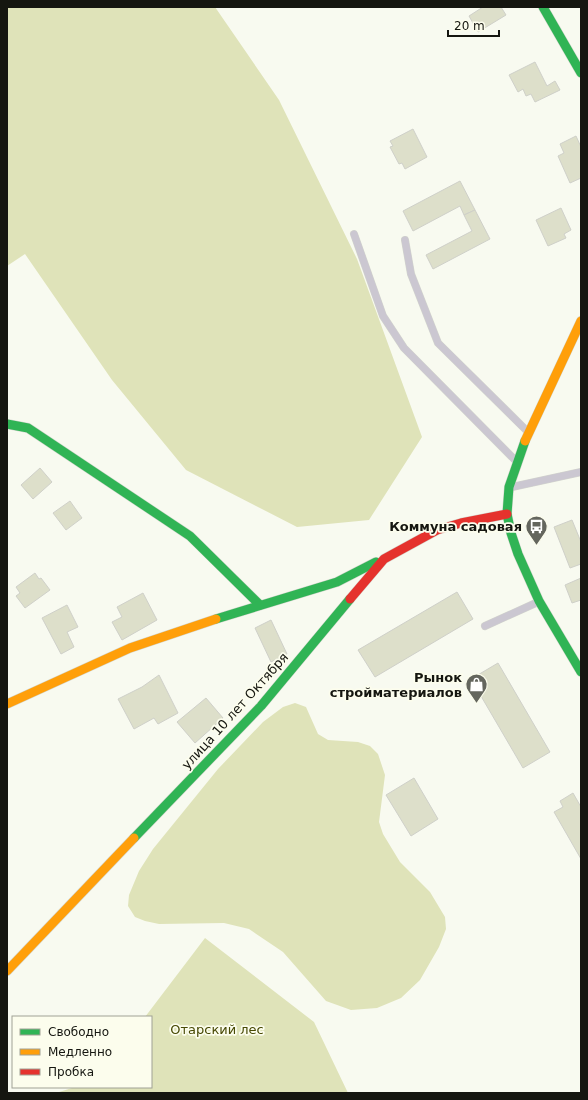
<svg xmlns="http://www.w3.org/2000/svg" width="588" height="1100" font-family="'DejaVu Sans',sans-serif">
  <rect width="100%" height="100%" fill="#f8faf0"/>
  <g fill="#dfe3b9">
    <polygon points="7,7 215,7 279,100 357,259 422,437 369,520 297,527 186,470 112,380 25,254 7,266"/>
    <polygon points="295,703 306,707 318,734 328,740 358,742 370,746 378,754 385,775 379,822 383,834 400,862 430,892 445,917 446,929 439,947 420,980 401,998 377,1008 351,1010 326,1001 283,952 249,929 224,923 159,924 145,921 135,917 128,906 129,895 139,871 153,849 218,769 263,722 283,707"/>
    <polygon points="205,938 314,1022 348,1093 56,1093 75,1087 151,1087 151,1017 145,1017"/>
  </g>
  <g fill="#dddfca" stroke="#cfd0c9">
    <polygon points="483,7 501,7 506,15 478,32 469,16"/>
    <polygon points="535,62 547,86 555,81 560,90 535,102 531,94 526,96 523,89 518,92 509,75"/>
    <polygon points="413,129 427,157 405,169 402,163 399,164 390,147 393,146 390,141"/>
    <polygon points="576,136 581,147 581,178 570,183 558,156 564,153 560,144"/>
    <polygon points="460,181 475,210 464,215 460,206 413,231 403,211"/>
    <polygon points="561,208 571,230 564,234 566,238 548,246 536,220"/>
    <polygon points="475,210 490,239 433,269 426,255 472,231 464,215"/>
    <polygon points="40,468 52,482 33,499 21,485"/>
    <polygon points="70,501 82,518 66,530 53,513"/>
    <polygon points="572,520 581,542 581,564 570,568 554,527"/>
    <polygon points="35,573 39,579 41,578 50,590 25,608 16,596 20,593 16,587"/>
    <polygon points="581,578 581,600 572,603 565,585"/>
    <polygon points="457,592 473,619 375,677 358,650"/>
    <polygon points="143,593 157,620 122,640 112,622 122,617 117,607"/>
    <polygon points="67,605 78,627 67,632 74,647 61,654 42,618"/>
    <polygon points="271,620 287,654 271,662 255,628"/>
    <polygon points="498,663 550,752 523,768 471,679"/>
    <polygon points="159,675 178,713 158,724 154,718 134,729 118,699 142,687"/>
    <polygon points="206,698 223,718 195,743 177,722"/>
    <polygon points="414,778 438,819 411,836 386,795"/>
    <polygon points="573,793 581,807 581,859 554,812 563,807 560,801"/>
  </g>
  <g fill="none" stroke-linecap="round" stroke-linejoin="round">
    <defs>
      <g id="lane">
        <polyline points="354,234 383,316 404,348 516,461"/>
        <polyline points="405,240 411,274 438,343 527,431"/>
        <polyline points="512,487 581,472"/>
        <polyline points="485,626 538,602"/>
      </g>
      <g id="fast">
        <polyline points="543,7 581,73"/>
        <polyline points="7,424 28,428 190,536 260,605"/>
        <polyline points="525,441 509,487 507,514 511,533 518,554 539,601 581,672"/>
        <polyline points="216,619 337,582 376,562"/>
        <polyline points="134,838 261,706 350,599"/>
      </g>
      <g id="slow">
        <polyline points="525,441 581,321"/>
        <polyline points="7,704 130,648 216,619"/>
        <polyline points="7,971 134,838"/>
      </g>
      <polyline id="jam" points="350,599 384,559 437,530 461,523 507,514"/>
    </defs>
    <use href="#lane" stroke="#d3d5cd" stroke-width="8"/>
    <use href="#fast" stroke="#d3d5cd" stroke-width="10"/>
    <use href="#slow" stroke="#d3d5cd" stroke-width="10"/>
    <use href="#jam" stroke="#d3d5cd" stroke-width="10"/>
    <use href="#lane" stroke="#cbc7d1" stroke-width="7"/>
    <use href="#fast" stroke="#30b455" stroke-width="9"/>
    <use href="#slow" stroke="#ff9f0a" stroke-width="9"/>
    <use href="#jam" stroke="#e5322d" stroke-width="9"/>
  </g>
  <defs>
    <symbol id="bus-pin" viewBox="-11 -11 22 30"><path d="M0 17L-7.5 6A9.5 9.5 0 1 1 7.5 6Z" fill="#64665e" stroke="#fcfded"/><path d="M-5-6H5V4H4V6H2V4H-2V6H-4V4H-5ZM-3.5-4V0h7V-4ZM-3.5 1.2v1.5H-2V1.2ZM2 1.2v1.5H3.5V1.2Z" fill="#fff"/></symbol>
    <symbol id="shop-pin" viewBox="-11 -11 22 30"><path d="M0 17L-7.5 6A9.5 9.5 0 1 1 7.5 6Z" fill="#64665e" stroke="#fcfded"/><path d="M-5-2.5h2.3a2.7 3.5 0 0 1 5.4 0H5L5.5 6h-11ZM-1.5-2.5h3a1.5 2.3 0 0 0-3 0Z" fill="#fff"/></symbol>
  </defs>
  <g fill-rule="evenodd">
    <use href="#bus-pin" x="524" y="514" width="25" height="34"/>
    <use href="#shop-pin" x="464" y="672" width="25" height="34"/>
  </g>
  <g text-anchor="middle" dominant-baseline="central" stroke-width="3.5" stroke-linejoin="round" paint-order="stroke">
    <g font-size="13" font-weight="bold" fill="#151610" stroke="#fcfded" text-anchor="end">
      <text x="522" y="526">Коммуна садовая</text>
      <text x="462" y="677">Рынок<tspan x="462" dy="15">стройматериалов</tspan></text>
    </g>
    <g font-size="13" fill="#151610" stroke="#fcfded">
      <text transform="translate(235 711) rotate(-48)">улица 10 лет Октября</text>
    </g>
    <g font-size="13" fill="#474904" stroke="#fcfded">
      <text x="217" y="1029">Отарский лес</text>
    </g>
  </g>
  <rect width="588" height="1100" fill="none" stroke="#151610" stroke-width="16"/>
  <rect x="12" y="1016" width="140" height="72" fill="#fcfded" stroke="#a0a195"/>
  <rect x="20" y="1029" width="20" height="6" fill="#30b455" stroke="#a0a195"/>
  <text x="48" y="1036" font-size="12" fill="#151610">Свободно</text>
  <rect x="20" y="1049" width="20" height="6" fill="#ff9f0a" stroke="#a0a195"/>
  <text x="48" y="1056" font-size="12" fill="#151610">Медленно</text>
  <rect x="20" y="1069" width="20" height="6" fill="#e5322d" stroke="#a0a195"/>
  <text x="48" y="1076" font-size="12" fill="#151610">Пробка</text>
  <path d="M448 30v6h51v-6" fill="none" stroke="#151610" stroke-width="2"/>
  <text x="454" y="30" font-size="12" fill="#151610" stroke="#fcfded" stroke-width="3" paint-order="stroke">20 m</text>
</svg>
